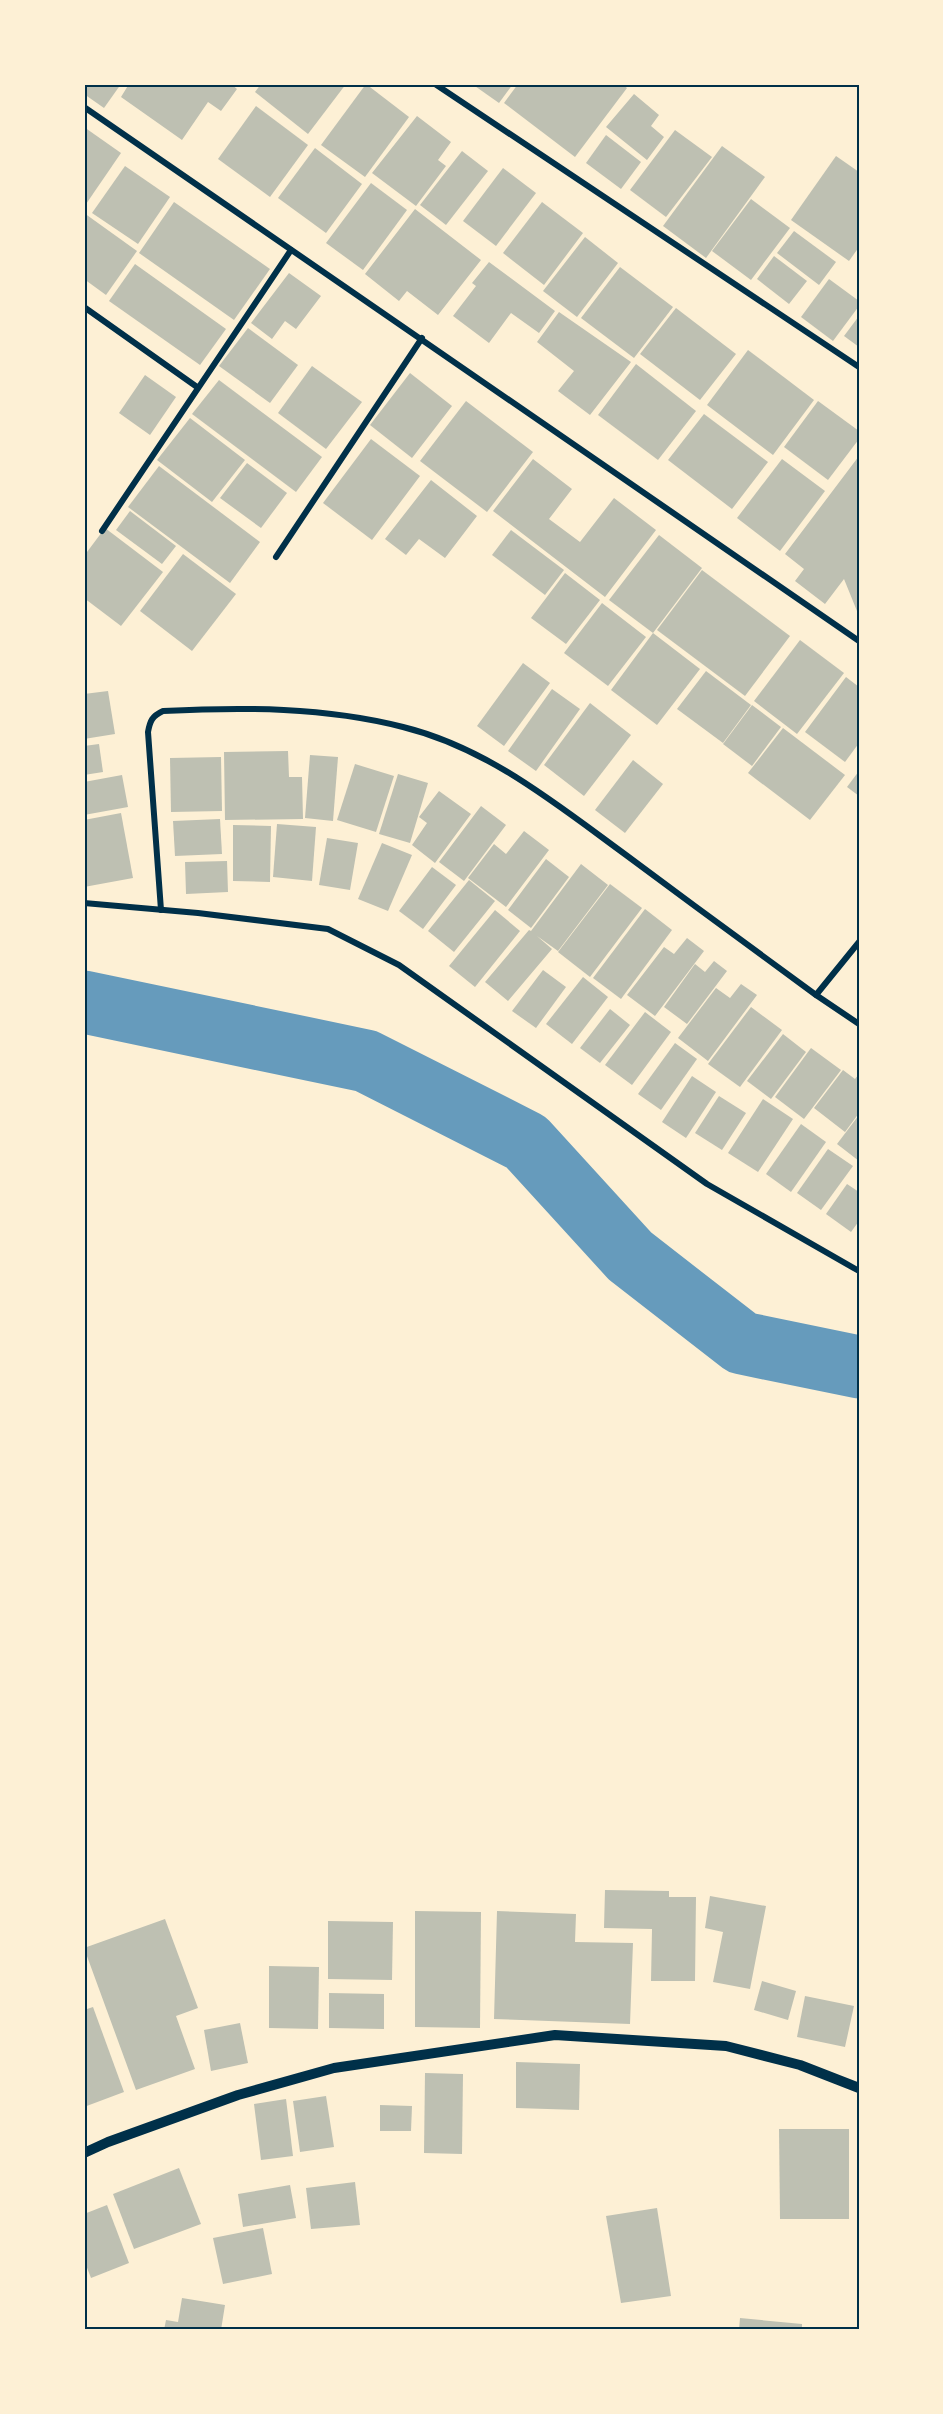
<svg xmlns="http://www.w3.org/2000/svg" width="943" height="2414" font-family="Cabin,sans-serif">
  <rect width="100%" height="100%" fill="#fdf0d5"/>
  <g fill="none" stroke-linecap="round" stroke-linejoin="round">
    <polyline stroke="#669bbc" stroke-width="63" points="84,1002 366,1061 526,1142 630,1256 742,1343 859,1367"/>
  </g>
  <g fill="#bec0b2">
    <polygon points="84,84 121,84 104,108 84,94"/>
    <polygon points="129,84 231,84 237,89 221,111 208,102 182,140 121,97"/>
    <polygon points="261,84 346,84 308,134 255,92"/>
    <polygon points="366,84 409,117 365,177 321,145"/>
    <polygon points="472,84 513,84 499,103"/>
    <polygon points="518,84 622,84 627,88 575,157 504,103"/>
    <polygon points="634,94 659,115 651,126 664,137 647,160 606,127"/>
    <polygon points="256,106 308,145 270,197 218,159"/>
    <polygon points="417,116 451,142 438,160 446,166 416,206 372,173"/>
    <polygon points="84,127 121,153 84,207"/>
    <polygon points="675,130 712,157 666,217 630,190"/>
    <polygon points="606,135 641,162 621,189 586,163"/>
    <polygon points="722,146 765,177 706,258 663,226"/>
    <polygon points="315,148 362,184 326,233 278,198"/>
    <polygon points="462,151 488,171 446,225 420,205"/>
    <polygon points="836,156 859,172 859,247 849,261 791,220"/>
    <polygon points="125,166 170,197 138,244 92,213"/>
    <polygon points="503,168 536,193 496,246 463,221"/>
    <polygon points="371,183 407,210 363,270 326,243"/>
    <polygon points="751,199 790,228 751,280 712,251"/>
    <polygon points="174,202 270,269 234,320 139,253"/>
    <polygon points="542,202 583,233 544,285 503,253"/>
    <polygon points="415,209 481,260 438,315 407,291 399,301 365,274"/>
    <polygon points="84,213 137,251 106,295 84,279"/>
    <polygon points="794,231 836,262 819,285 777,253"/>
    <polygon points="585,237 618,263 577,317 543,291"/>
    <polygon points="774,256 807,281 789,304 757,279"/>
    <polygon points="489,262 555,311 539,333 511,313 489,343 453,316 476,286 472,283"/>
    <polygon points="135,264 226,329 200,365 109,301"/>
    <polygon points="620,267 673,307 634,358 581,318"/>
    <polygon points="289,273 321,296 296,329 285,321 272,339 251,323"/>
    <polygon points="829,279 859,301 859,306 833,341 801,317"/>
    <polygon points="676,308 736,354 700,400 640,354"/>
    <polygon points="559,312 631,362 590,415 558,391 574,371 537,342"/>
    <polygon points="859,316 859,347 844,336"/>
    <polygon points="248,328 298,365 270,403 219,366"/>
    <polygon points="748,350 814,400 773,455 707,405"/>
    <polygon points="636,364 696,411 658,460 598,415"/>
    <polygon points="312,366 362,402 326,449 278,413"/>
    <polygon points="410,373 452,406 412,458 370,425"/>
    <polygon points="145,375 176,397 150,435 119,413"/>
    <polygon points="219,380 322,457 296,492 192,414"/>
    <polygon points="466,401 533,452 487,512 420,461"/>
    <polygon points="818,401 859,431 859,439 828,480 784,447"/>
    <polygon points="704,414 768,462 732,509 668,460"/>
    <polygon points="190,418 245,460 212,502 157,460"/>
    <polygon points="371,439 420,476 372,540 323,503"/>
    <polygon points="859,456 859,616 844,579 825,604 795,581 804,569 785,554"/>
    <polygon points="533,459 572,489 549,519 580,542 614,498 656,530 605,597 493,511"/>
    <polygon points="782,459 825,491 780,551 737,518"/>
    <polygon points="247,463 287,493 261,528 220,498"/>
    <polygon points="159,466 260,542 230,583 128,507"/>
    <polygon points="431,480 477,516 445,558 419,539 406,555 385,539"/>
    <polygon points="130,511 176,546 162,564 116,530"/>
    <polygon points="105,528 163,572 121,626 84,598 84,556"/>
    <polygon points="511,530 564,570 545,595 492,555"/>
    <polygon points="659,535 702,568 653,633 609,600"/>
    <polygon points="183,554 236,594 192,651 140,611"/>
    <polygon points="702,570 790,636 745,696 657,630"/>
    <polygon points="565,573 600,600 566,644 531,618"/>
    <polygon points="602,603 646,637 608,686 564,653"/>
    <polygon points="653,633 700,669 657,725 611,690"/>
    <polygon points="800,640 844,673 797,734 754,701"/>
    <polygon points="523,663 550,683 504,746 477,726"/>
    <polygon points="706,671 751,705 723,743 677,709"/>
    <polygon points="846,677 859,687 859,743 845,762 805,732"/>
    <polygon points="552,689 580,709 536,771 508,751"/>
    <polygon points="108,691 115,734 84,739 84,694"/>
    <polygon points="590,703 631,735 584,796 544,765"/>
    <polygon points="752,705 781,727 752,766 723,744"/>
    <polygon points="783,728 845,775 810,820 748,773"/>
    <polygon points="99,744 103,772 84,775 84,746"/>
    <polygon points="288,751 289,777 302,777 303,819 225,820 224,752"/>
    <polygon points="310,755 338,757 333,821 305,818"/>
    <polygon points="221,757 222,811 171,812 170,758"/>
    <polygon points="633,760 663,784 625,833 595,810"/>
    <polygon points="355,764 394,776 376,832 337,820"/>
    <polygon points="859,771 859,796 847,787"/>
    <polygon points="398,774 428,783 410,843 379,834"/>
    <polygon points="122,775 128,807 84,815 84,782"/>
    <polygon points="439,791 471,814 435,863 412,845 427,823 419,817"/>
    <polygon points="481,806 506,825 464,881 439,862"/>
    <polygon points="121,813 133,878 84,887 84,820"/>
    <polygon points="220,819 222,854 175,856 173,821"/>
    <polygon points="277,824 316,827 312,881 273,877"/>
    <polygon points="233,825 271,826 270,882 233,881"/>
    <polygon points="524,831 549,850 506,907 468,878 494,844 506,854"/>
    <polygon points="327,838 358,843 350,890 319,885"/>
    <polygon points="382,843 412,855 388,911 358,899"/>
    <polygon points="546,859 569,877 531,928 508,910"/>
    <polygon points="227,861 228,892 186,894 185,862"/>
    <polygon points="581,864 608,885 558,951 537,936 552,949 508,1001 485,982 529,930 531,931"/>
    <polygon points="432,867 456,885 423,929 399,911"/>
    <polygon points="469,880 495,901 454,952 428,931"/>
    <polygon points="610,884 642,908 590,977 558,952"/>
    <polygon points="645,909 672,930 621,999 593,978"/>
    <polygon points="495,910 520,931 475,987 449,966"/>
    <polygon points="687,938 704,951 655,1016 627,995 664,947 674,954"/>
    <polygon points="714,961 727,971 687,1024 664,1007 695,964 705,972"/>
    <polygon points="543,970 566,987 536,1028 512,1011"/>
    <polygon points="583,977 608,997 572,1044 546,1024"/>
    <polygon points="741,984 757,995 708,1061 678,1038 716,988 730,998"/>
    <polygon points="751,1007 782,1030 740,1087 708,1064"/>
    <polygon points="610,1009 630,1025 600,1063 580,1048"/>
    <polygon points="645,1012 671,1032 632,1085 605,1065"/>
    <polygon points="783,1034 806,1052 771,1099 747,1081"/>
    <polygon points="675,1043 697,1059 661,1110 638,1094"/>
    <polygon points="811,1048 841,1070 804,1119 775,1097"/>
    <polygon points="843,1070 855,1079 859,1074 859,1113 845,1132 814,1108"/>
    <polygon points="692,1076 716,1092 686,1138 662,1122"/>
    <polygon points="719,1096 746,1113 722,1150 695,1133"/>
    <polygon points="763,1099 793,1119 758,1172 728,1153"/>
    <polygon points="859,1115 859,1161 837,1144"/>
    <polygon points="801,1124 826,1142 791,1192 766,1174"/>
    <polygon points="828,1149 853,1166 821,1210 797,1193"/>
    <polygon points="847,1184 859,1192 859,1221 851,1232 826,1214"/>
    <polygon points="605,1890 669,1891 669,1897 696,1897 695,1981 651,1981 652,1929 604,1928"/>
    <polygon points="710,1896 766,1906 750,1989 713,1982 723,1932 705,1928"/>
    <polygon points="415,1911 481,1912 480,2028 415,2027"/>
    <polygon points="497,1911 576,1914 575,1942 633,1943 630,2024 494,2019"/>
    <polygon points="165,1919 198,2008 176,2016 195,2069 136,2090 84,1948"/>
    <polygon points="328,1921 393,1922 392,1980 328,1979"/>
    <polygon points="269,1966 319,1967 318,2029 269,2028"/>
    <polygon points="762,1981 796,1991 788,2020 754,2010"/>
    <polygon points="329,1993 384,1994 384,2029 329,2028"/>
    <polygon points="805,1996 854,2006 845,2047 797,2037"/>
    <polygon points="93,2007 124,2092 84,2107 84,2010"/>
    <polygon points="240,2023 248,2063 211,2071 204,2030"/>
    <polygon points="516,2062 580,2064 579,2110 516,2108"/>
    <polygon points="425,2073 463,2074 462,2154 424,2153"/>
    <polygon points="326,2096 334,2147 300,2152 293,2101"/>
    <polygon points="286,2099 293,2156 261,2160 254,2104"/>
    <polygon points="380,2105 412,2106 411,2131 380,2131"/>
    <polygon points="779,2129 849,2129 849,2219 780,2219"/>
    <polygon points="179,2168 201,2224 134,2249 113,2194"/>
    <polygon points="355,2182 360,2225 311,2229 306,2188"/>
    <polygon points="290,2185 296,2218 243,2227 238,2194"/>
    <polygon points="107,2205 129,2263 91,2278 84,2260 84,2214"/>
    <polygon points="657,2208 671,2296 621,2303 606,2216"/>
    <polygon points="263,2228 272,2274 223,2284 213,2238"/>
    <polygon points="182,2298 225,2305 221,2330 164,2330 166,2320 178,2322"/>
    <polygon points="740,2318 802,2324 802,2330 739,2330"/>
  </g>
  <g fill="none" stroke-linecap="round" stroke-linejoin="round">
    <g stroke="#003049" stroke-width="6">
      <polyline points="435,84 859,367"/>
      <polyline points="84,107 859,641"/>
      <polyline points="84,307 197,387"/>
      <polyline points="102,531 291,250"/>
      <polyline points="276,557 422,338"/>
      <polyline points="84,903 198,913 328,929 399,965 707,1184 859,1271"/>
      <path d="M161,910L148,732C150,721 152,716 163,711C243,707 325,707 403,727C488,748 556,804 626,855C689,902 753,949 816,995L859,1024"/>
      <polyline points="816,995 859,942"/>
    </g>
    <polyline stroke="#003049" stroke-width="10" points="84,2153 108,2142 238,2095 334,2068 555,2035 726,2046 800,2065 859,2088"/>
  </g>
  <rect width="943" height="2414" fill="none" stroke="#fdf0d5" stroke-width="171"/>
  <rect x="86" y="86" width="772" height="2242" fill="none" stroke="#003049" stroke-width="2"/>
</svg>
